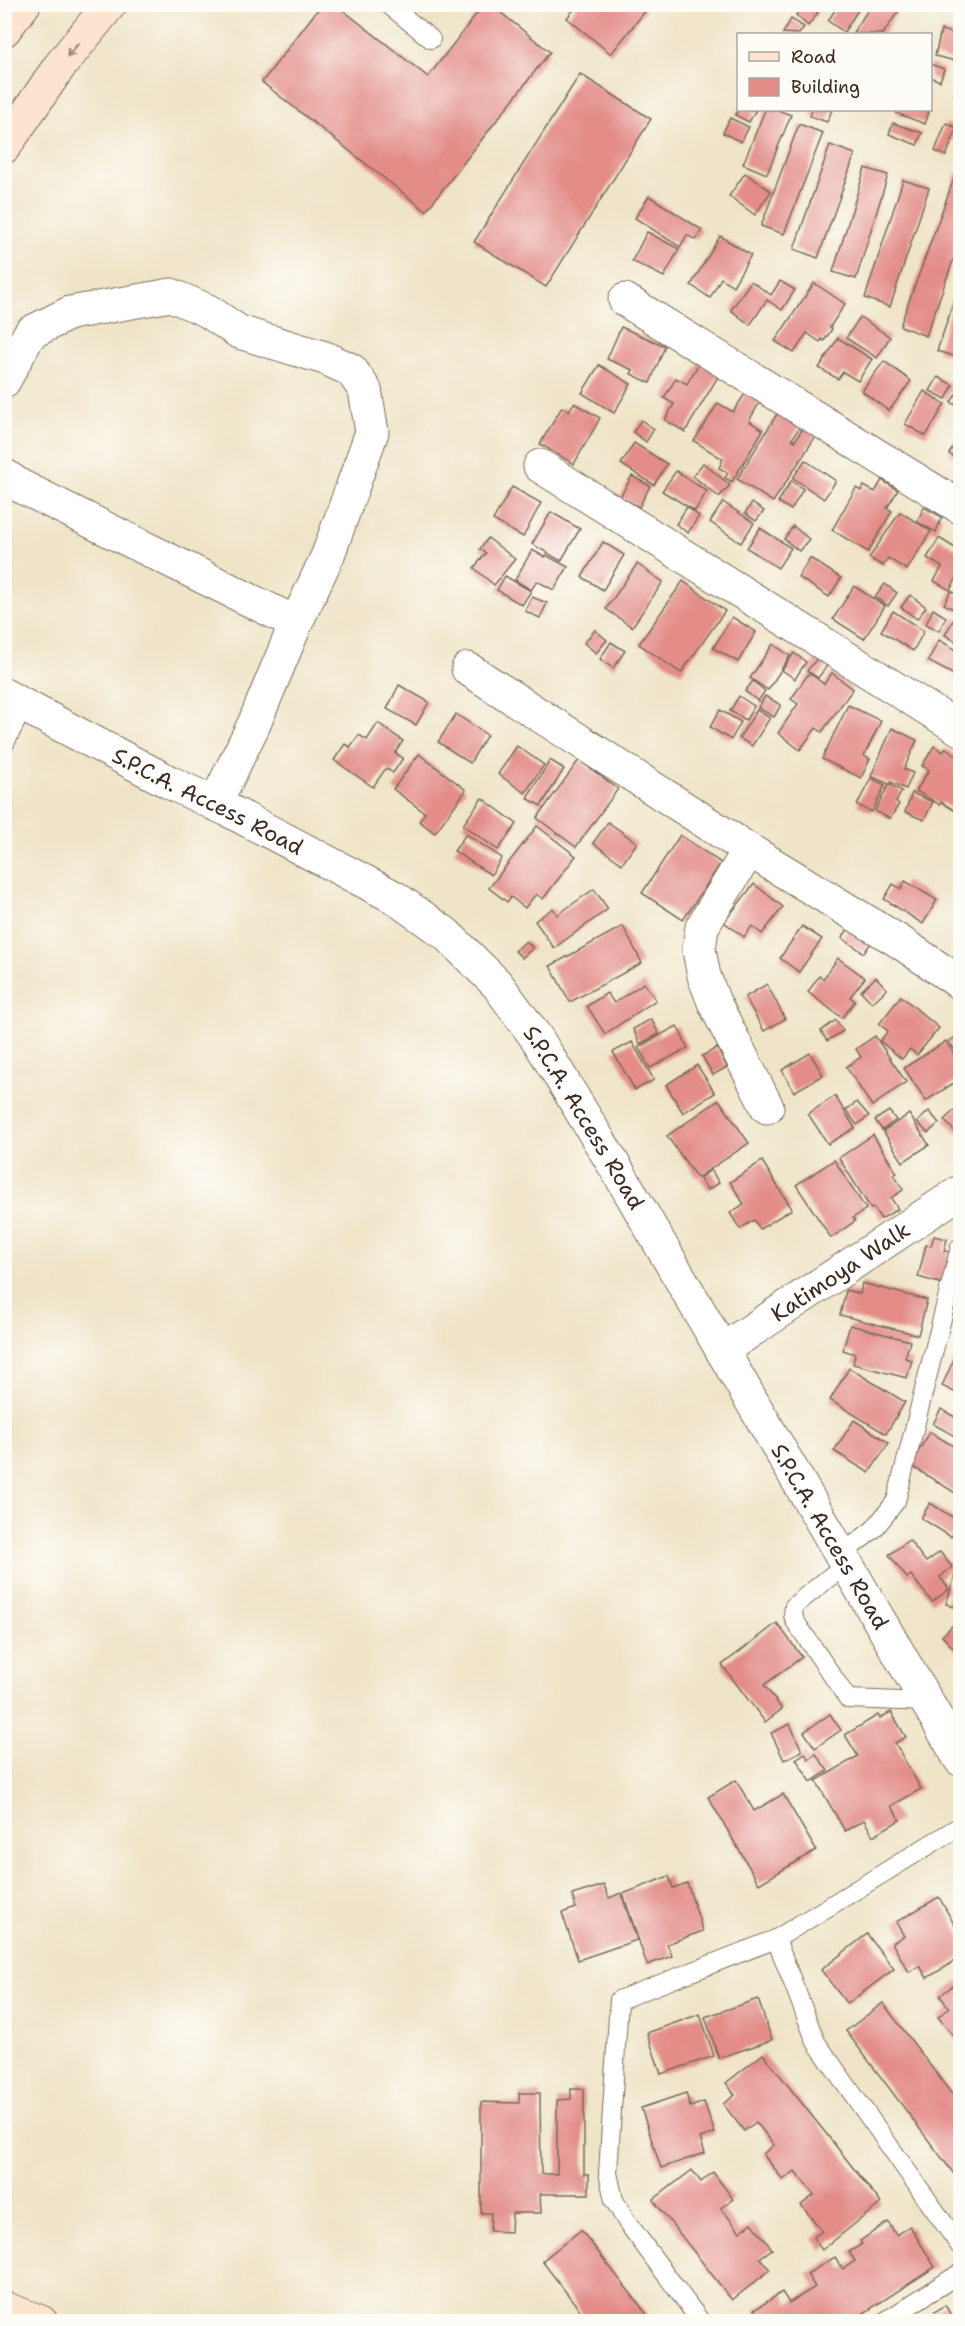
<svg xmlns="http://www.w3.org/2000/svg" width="965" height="2326" font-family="'Shantell Sans',sans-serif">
  <rect width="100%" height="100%" fill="#fdfcf7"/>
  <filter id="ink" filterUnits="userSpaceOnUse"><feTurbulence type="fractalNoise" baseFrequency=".0167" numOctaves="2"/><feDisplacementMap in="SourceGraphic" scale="12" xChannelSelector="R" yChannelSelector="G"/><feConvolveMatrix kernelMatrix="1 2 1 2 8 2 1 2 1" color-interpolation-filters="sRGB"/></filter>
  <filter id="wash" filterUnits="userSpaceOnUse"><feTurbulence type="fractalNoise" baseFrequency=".008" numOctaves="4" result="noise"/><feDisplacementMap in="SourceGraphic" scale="24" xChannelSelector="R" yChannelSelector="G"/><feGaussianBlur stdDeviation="1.35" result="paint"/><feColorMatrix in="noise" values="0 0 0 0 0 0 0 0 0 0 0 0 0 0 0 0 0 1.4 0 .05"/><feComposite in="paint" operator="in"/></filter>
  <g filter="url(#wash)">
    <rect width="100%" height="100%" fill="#efe4c7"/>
    <g id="blocks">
      <g fill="#e38c88">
        <polygon points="322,4 335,4 428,77 484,4 490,4 550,52 426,211 262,82"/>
        <polygon points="578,4 639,4 646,10 611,54 567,18"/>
        <polygon points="845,4 862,4 844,32 828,21 838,5 843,8"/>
        <polygon points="872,4 903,4 883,34 852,34"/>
        <polygon points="913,4 934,4 930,13"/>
        <polygon points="805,5 808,5 818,13 808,26 796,15"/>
        <polygon points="791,19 804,27 799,34 783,33"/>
        <polygon points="941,30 960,35 960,62 935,56"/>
        <polygon points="930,64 944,69 940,81 930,77"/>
        <polygon points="960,73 960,96 954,95"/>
        <polygon points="580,74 651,119 546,287 474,242"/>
        <polygon points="738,110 756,110 749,122 735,115"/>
        <polygon points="765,110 778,110 791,115 767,174 743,164"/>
        <polygon points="812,110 832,110 827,122 810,116"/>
        <polygon points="898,110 923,110 929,112 925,124 896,113"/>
        <polygon points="730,118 749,127 741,142 723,133"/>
        <polygon points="893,123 922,133 917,145 889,134"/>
        <polygon points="946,123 957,128 946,156 935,151"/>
        <polygon points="799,124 823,133 784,234 761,226"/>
        <polygon points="830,145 855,154 818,258 794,249"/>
        <polygon points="865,168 888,175 856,279 833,272"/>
        <polygon points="745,173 771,191 755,215 729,196"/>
        <polygon points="956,173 960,175 960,241 926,336 900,326"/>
        <polygon points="903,180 929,188 890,307 865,298"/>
        <polygon points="649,196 702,230 696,240 687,235 680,247 635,218"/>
        <polygon points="647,232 679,249 664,277 632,261"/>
        <polygon points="720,236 751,255 733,286 721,278 710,298 691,285"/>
        <polygon points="751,281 771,295 780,281 795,290 782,310 767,300 750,325 731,310"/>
        <polygon points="814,283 845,304 830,327 832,329 824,341 822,339 820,342 807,333 794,353 775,341"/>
        <polygon points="960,284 960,358 937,351"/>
        <polygon points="860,317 890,337 877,358 846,338"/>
        <polygon points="621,327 665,346 650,383 631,374 633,370 607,359"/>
        <polygon points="838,338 872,359 858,381 843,372 838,379 819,368"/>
        <polygon points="884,361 911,381 889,411 862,391"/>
        <polygon points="699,363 719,375 685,432 665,420 674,404 664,398 676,378 687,384"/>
        <polygon points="599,365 631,384 614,413 582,393"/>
        <polygon points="938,377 953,385 946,399 930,391"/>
        <polygon points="960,388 960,408 951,402"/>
        <polygon points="748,389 762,398 749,421 763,430 732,482 725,478 728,473 719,468 723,459 694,441 718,403 733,412"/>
        <polygon points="924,391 945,404 926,436 905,424"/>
        <polygon points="574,403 600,418 574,464 540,444 562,407 569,411"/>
        <polygon points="780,409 802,423 792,439 795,441 805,424 818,433 773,502 737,479"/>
        <polygon points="641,420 654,429 646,442 633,432"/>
        <polygon points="960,433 960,460 949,454"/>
        <polygon points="634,443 667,464 654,485 621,464"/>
        <polygon points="805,460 836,481 824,499 793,478"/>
        <polygon points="703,463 730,485 719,497 693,476"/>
        <polygon points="676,471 707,491 695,511 662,491"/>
        <polygon points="632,476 650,486 639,507 620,497"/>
        <polygon points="882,480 898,490 887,508 892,511 868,552 832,530 856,488 861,491 864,486 875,492"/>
        <polygon points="791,481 803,489 791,510 778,502"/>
        <polygon points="512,487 541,503 523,537 493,520"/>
        <polygon points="723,502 754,523 741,543 710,522"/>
        <polygon points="752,503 764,511 756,521 745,513"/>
        <polygon points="687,507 699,516 688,533 676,524"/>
        <polygon points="924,507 942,517 936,532 917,522"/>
        <polygon points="551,512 580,529 561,561 532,544"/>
        <polygon points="900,512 931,531 907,570 888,558 883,566 869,558"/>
        <polygon points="793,526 809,539 799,551 784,539"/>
        <polygon points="760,528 791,548 778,568 747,548"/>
        <polygon points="488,538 515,559 494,585 474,568 486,553 480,549"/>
        <polygon points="939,538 960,551 960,572 950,590 934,581 942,567 927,558"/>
        <polygon points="603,542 624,555 603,590 582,577"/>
        <polygon points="532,550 545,557 546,555 568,567 554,590 537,581 531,590 515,580"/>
        <polygon points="810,558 841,578 829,597 798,577"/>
        <polygon points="637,564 663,582 632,627 606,609"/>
        <polygon points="505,576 531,591 522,605 497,590"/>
        <polygon points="683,581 725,611 681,673 639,644"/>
        <polygon points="885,584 897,593 888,606 875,597"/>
        <polygon points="854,586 885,606 864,639 833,619"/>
        <polygon points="951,591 960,596 960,613 944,604"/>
        <polygon points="910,595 926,607 917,619 901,607"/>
        <polygon points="532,597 547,603 540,618 525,611"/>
        <polygon points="933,609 946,617 939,631 926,624"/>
        <polygon points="893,611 924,631 913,651 881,631"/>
        <polygon points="732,617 756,632 738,662 713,648"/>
        <polygon points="955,617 960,620 960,644 945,635"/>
        <polygon points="595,630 607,640 596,653 584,643"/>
        <polygon points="939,640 960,652 960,678 928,661"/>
        <polygon points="611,642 625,651 613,668 600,659"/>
        <polygon points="773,644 790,656 768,690 750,678"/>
        <polygon points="794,653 806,662 795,679 782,670"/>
        <polygon points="819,656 829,663 818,678 807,671"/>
        <polygon points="809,673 824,684 832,673 853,689 822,732 816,728 800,750 778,733 798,704 791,699"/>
        <polygon points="753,681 765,691 758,701 745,691"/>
        <polygon points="399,685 429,702 416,725 387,709"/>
        <polygon points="739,696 754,706 746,720 730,711"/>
        <polygon points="765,696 781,705 774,717 758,708"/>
        <polygon points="848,705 881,721 864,756 870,759 861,778 822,759"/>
        <polygon points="720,710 741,722 731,740 710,727"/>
        <polygon points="757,710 770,718 752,746 739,738"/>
        <polygon points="456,714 487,735 470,763 438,742"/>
        <polygon points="378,723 403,741 395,753 403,758 393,773 386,768 373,787 334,760 345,744 350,747 359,735 367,740"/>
        <polygon points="892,728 917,740 904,769 913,773 906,789 891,782 890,784 902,791 896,802 899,804 890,819 875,811 889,784 871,776"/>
        <polygon points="517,746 544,765 525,793 498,774"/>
        <polygon points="934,746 943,752 946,748 960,758 960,814 941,802 940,805 916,791 929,770 922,766"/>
        <polygon points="419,754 466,790 435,833 419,821 425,813 393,789"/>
        <polygon points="550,760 564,769 541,806 527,798"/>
        <polygon points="579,760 618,789 576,847 537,818"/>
        <polygon points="871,778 885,785 872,812 857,805"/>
        <polygon points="912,793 933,802 924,820 905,812"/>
        <polygon points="482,798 517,824 498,850 463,825"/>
        <polygon points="608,822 637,843 622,864 593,843"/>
        <polygon points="537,826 576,856 543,899 536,894 525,908 511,897 507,902 489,888"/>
        <polygon points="466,834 502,858 491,875 454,851"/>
        <polygon points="680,835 721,863 683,920 642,893"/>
        <polygon points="905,881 937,900 923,924 884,899 893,884 901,889"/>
        <polygon points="754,884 783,907 762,934 752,926 744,937 724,922"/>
        <polygon points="594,889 608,909 554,948 535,921 553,908 557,915"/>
        <polygon points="851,925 873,940 864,953 842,938"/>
        <polygon points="623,926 642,963 570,1002 550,966"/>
        <polygon points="802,926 822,939 799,972 780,958"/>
        <polygon points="526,941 533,948 522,958 515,951"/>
        <polygon points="838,958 865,978 850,997 855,1001 842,1018 808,992 819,976 823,979"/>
        <polygon points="876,977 887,989 872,1003 861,991"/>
        <polygon points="644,983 656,1000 605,1034 587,1006 607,993 614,1003"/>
        <polygon points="767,984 785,1019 764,1031 745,997"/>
        <polygon points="901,996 939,1028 917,1055 910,1049 902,1059 880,1041 888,1031 879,1024"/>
        <polygon points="651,1019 659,1034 640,1044 633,1029"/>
        <polygon points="836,1020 843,1031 827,1041 821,1031"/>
        <polygon points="677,1026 688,1048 650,1068 638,1047"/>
        <polygon points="959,1035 960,1037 960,1059 949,1041"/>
        <polygon points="875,1036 906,1082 872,1106 846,1067 861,1057 856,1049"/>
        <polygon points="946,1041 960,1064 960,1079 926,1101 904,1068"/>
        <polygon points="632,1042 654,1080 635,1090 613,1052"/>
        <polygon points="717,1048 727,1067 713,1075 702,1056"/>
        <polygon points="810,1053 823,1075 794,1092 782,1070"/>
        <polygon points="697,1065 715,1093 683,1113 666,1085"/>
        <polygon points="835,1096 855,1128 828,1144 808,1114"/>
        <polygon points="719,1100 749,1143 697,1178 667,1136"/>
        <polygon points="857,1102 869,1116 857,1125 846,1110"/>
        <polygon points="960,1105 960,1131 957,1134 944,1120"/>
        <polygon points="889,1111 896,1120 882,1130 875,1120"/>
        <polygon points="929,1111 939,1123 928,1133 917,1122"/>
        <polygon points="909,1114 929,1145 903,1162 883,1131"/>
        <polygon points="873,1135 897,1173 894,1174 903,1190 891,1198 898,1209 881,1219 873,1207 871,1209 839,1158"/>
        <polygon points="834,1160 866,1209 853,1218 855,1221 831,1238 796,1185"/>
        <polygon points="762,1161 792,1209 760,1229 754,1220 740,1229 730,1213 744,1204 730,1182"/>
        <polygon points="711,1170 719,1183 708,1190 699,1178"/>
        <polygon points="934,1236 947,1239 944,1251 950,1252 943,1284 918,1277 926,1245 931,1246"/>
        <polygon points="862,1283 927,1300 918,1335 840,1315 846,1290 860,1294"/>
        <polygon points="850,1325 910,1341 905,1358 912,1360 907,1378 853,1364 855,1354 843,1350"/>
        <polygon points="957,1352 960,1354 960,1395 942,1386"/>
        <polygon points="849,1368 905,1402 886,1434 830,1400"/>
        <polygon points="941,1409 960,1420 960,1439 933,1424"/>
        <polygon points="854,1420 889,1443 869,1473 834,1451"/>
        <polygon points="930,1432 960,1450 960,1496 910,1465"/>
        <polygon points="930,1503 960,1522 951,1537 921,1518"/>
        <polygon points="909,1540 926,1562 940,1552 952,1567 940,1577 949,1589 932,1602 911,1575 907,1578 889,1555"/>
        <polygon points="956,1572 960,1573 960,1609 946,1604"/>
        <polygon points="958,1620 960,1622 960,1655 942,1636"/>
        <polygon points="777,1623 802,1657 764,1685 782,1709 765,1722 722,1665"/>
        <polygon points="891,1712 906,1737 895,1743 921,1789 891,1806 900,1820 873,1836 864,1820 845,1831 816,1781 858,1756 845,1735 878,1715 880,1718"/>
        <polygon points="830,1714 841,1730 815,1748 804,1732"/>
        <polygon points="790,1724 802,1751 784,1760 771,1733"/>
        <polygon points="805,1753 808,1759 816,1754 828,1771 811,1782 796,1759"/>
        <polygon points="736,1780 754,1811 783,1794 816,1850 759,1884 708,1797"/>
        <polygon points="669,1876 673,1888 687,1883 703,1931 667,1944 672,1956 647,1965 623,1894"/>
        <polygon points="604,1885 609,1898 621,1893 637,1940 578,1960 562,1913 576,1908 572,1895"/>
        <polygon points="939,1897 960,1935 960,1958 927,1978 920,1966 909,1972 892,1943 904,1936 896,1922"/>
        <polygon points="867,1934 894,1969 847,2004 821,1970"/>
        <polygon points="960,1979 960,2044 938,2017 949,2008 940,1996"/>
        <polygon points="758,1999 772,2040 719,2058 705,2017"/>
        <polygon points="883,2003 960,2105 960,2182 846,2031"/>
        <polygon points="700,2014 714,2056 661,2074 647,2033"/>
        <polygon points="763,2054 881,2203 822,2250 813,2238 822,2231 801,2205 814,2195 795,2171 783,2180 763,2154 774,2145 756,2122 744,2131 723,2104 735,2095 726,2083"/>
        <polygon points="571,2089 584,2089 584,2174 589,2174 589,2194 540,2194 541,2213 512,2213 511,2232 490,2231 491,2213 481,2213 481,2102 519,2103 519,2093 540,2093 541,2174 557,2174 557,2100 571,2099"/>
        <polygon points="686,2093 690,2107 704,2102 715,2133 700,2138 705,2153 661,2168 641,2108"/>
        <polygon points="692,2170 701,2182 713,2172 733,2199 721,2208 740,2232 752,2223 772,2249 760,2258 770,2270 732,2300 653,2200"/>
        <polygon points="888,2222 896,2235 910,2226 935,2267 850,2322 761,2322 754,2310 782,2292 789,2303 815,2287 807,2274 835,2257 843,2269 855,2261 849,2252 862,2244 860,2241"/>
        <polygon points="581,2230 653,2322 589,2322 542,2261"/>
        <polygon points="945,2305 955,2322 920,2322"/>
      </g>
    </g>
  </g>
  <g filter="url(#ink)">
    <use href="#blocks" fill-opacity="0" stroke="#7a6b59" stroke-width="1.5"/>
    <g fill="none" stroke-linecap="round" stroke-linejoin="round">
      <defs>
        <g id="lane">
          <polyline points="388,4 431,39"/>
          <polyline points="4,745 24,706"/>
          <polyline points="842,1554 874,1529 896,1501 960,1247"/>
          <polyline points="847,1563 794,1606 793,1615 795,1621 848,1699 928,1702"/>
          <polyline points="776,1939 816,2042 960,2246"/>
          <polyline points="701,2322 627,2222 614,2200 608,2173 619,2000 776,1939 960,1826"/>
          <polyline points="884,2322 960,2273"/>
        </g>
        <g id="street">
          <polyline points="625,300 960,507"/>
          <polyline points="4,381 30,333 70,313 171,295 208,311 239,332 325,358 351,370 365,390 372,432 328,555 296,623 254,724 215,804"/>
          <polyline points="540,466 960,729"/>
          <polyline points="4,475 20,486 296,623"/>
          <polyline points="468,669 749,850 900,942 960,983"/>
          <path id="s1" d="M4,695L169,782L228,810L394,897L446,934L497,984L538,1040L620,1175L960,1759"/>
          <polyline points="749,850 702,927 699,950 704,976 714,1002 767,1107"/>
          <path id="s2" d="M722,1350L960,1192"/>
        </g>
        <g id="secondary">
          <polyline points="4,30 24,4"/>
          <polyline points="4,147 59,67 110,4"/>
          <polyline points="4,2308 41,2322"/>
        </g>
      </defs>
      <use href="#lane" stroke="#7a6b59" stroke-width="20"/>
      <use href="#street" stroke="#7a6b59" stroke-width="35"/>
      <use href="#secondary" stroke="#7a6b59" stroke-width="35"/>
      <use href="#lane" stroke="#fff" stroke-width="18"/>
      <use href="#street" stroke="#fff" stroke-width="33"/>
      <use href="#secondary" stroke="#fde4d1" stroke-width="33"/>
    </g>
    <defs><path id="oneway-shaft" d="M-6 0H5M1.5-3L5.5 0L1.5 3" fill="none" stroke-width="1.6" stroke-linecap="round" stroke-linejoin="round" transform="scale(1.5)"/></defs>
    <use stroke="#9c8778" href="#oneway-shaft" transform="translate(73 50) rotate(129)"/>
  </g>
  <g text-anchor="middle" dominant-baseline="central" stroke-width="5" stroke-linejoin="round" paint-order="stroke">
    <g font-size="22" fill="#3b2a1e" stroke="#fdfcf7">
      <text stroke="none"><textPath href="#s1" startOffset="230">S.P.C.A. Access Road</textPath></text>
      <text stroke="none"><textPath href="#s1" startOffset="734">S.P.C.A. Access Road</textPath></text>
      <text stroke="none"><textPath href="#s2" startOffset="142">Katimoya Walk</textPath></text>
      <text stroke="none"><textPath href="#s1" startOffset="1220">S.P.C.A. Access Road</textPath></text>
    </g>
  </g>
  <rect width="965" height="2326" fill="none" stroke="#fdfcf7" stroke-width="24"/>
  <rect x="737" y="33" width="195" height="78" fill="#fdfcf7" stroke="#afa8a0" stroke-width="1.5"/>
  <rect x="749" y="52" width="30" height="9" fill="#fde4d1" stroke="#afa8a0" stroke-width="1.5"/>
  <text x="791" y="63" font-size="18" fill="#3b2a1e">Road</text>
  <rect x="749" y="78" width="30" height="18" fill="#e38c88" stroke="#afa8a0" stroke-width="1.5"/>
  <text x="791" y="93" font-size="18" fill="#3b2a1e">Building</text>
</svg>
